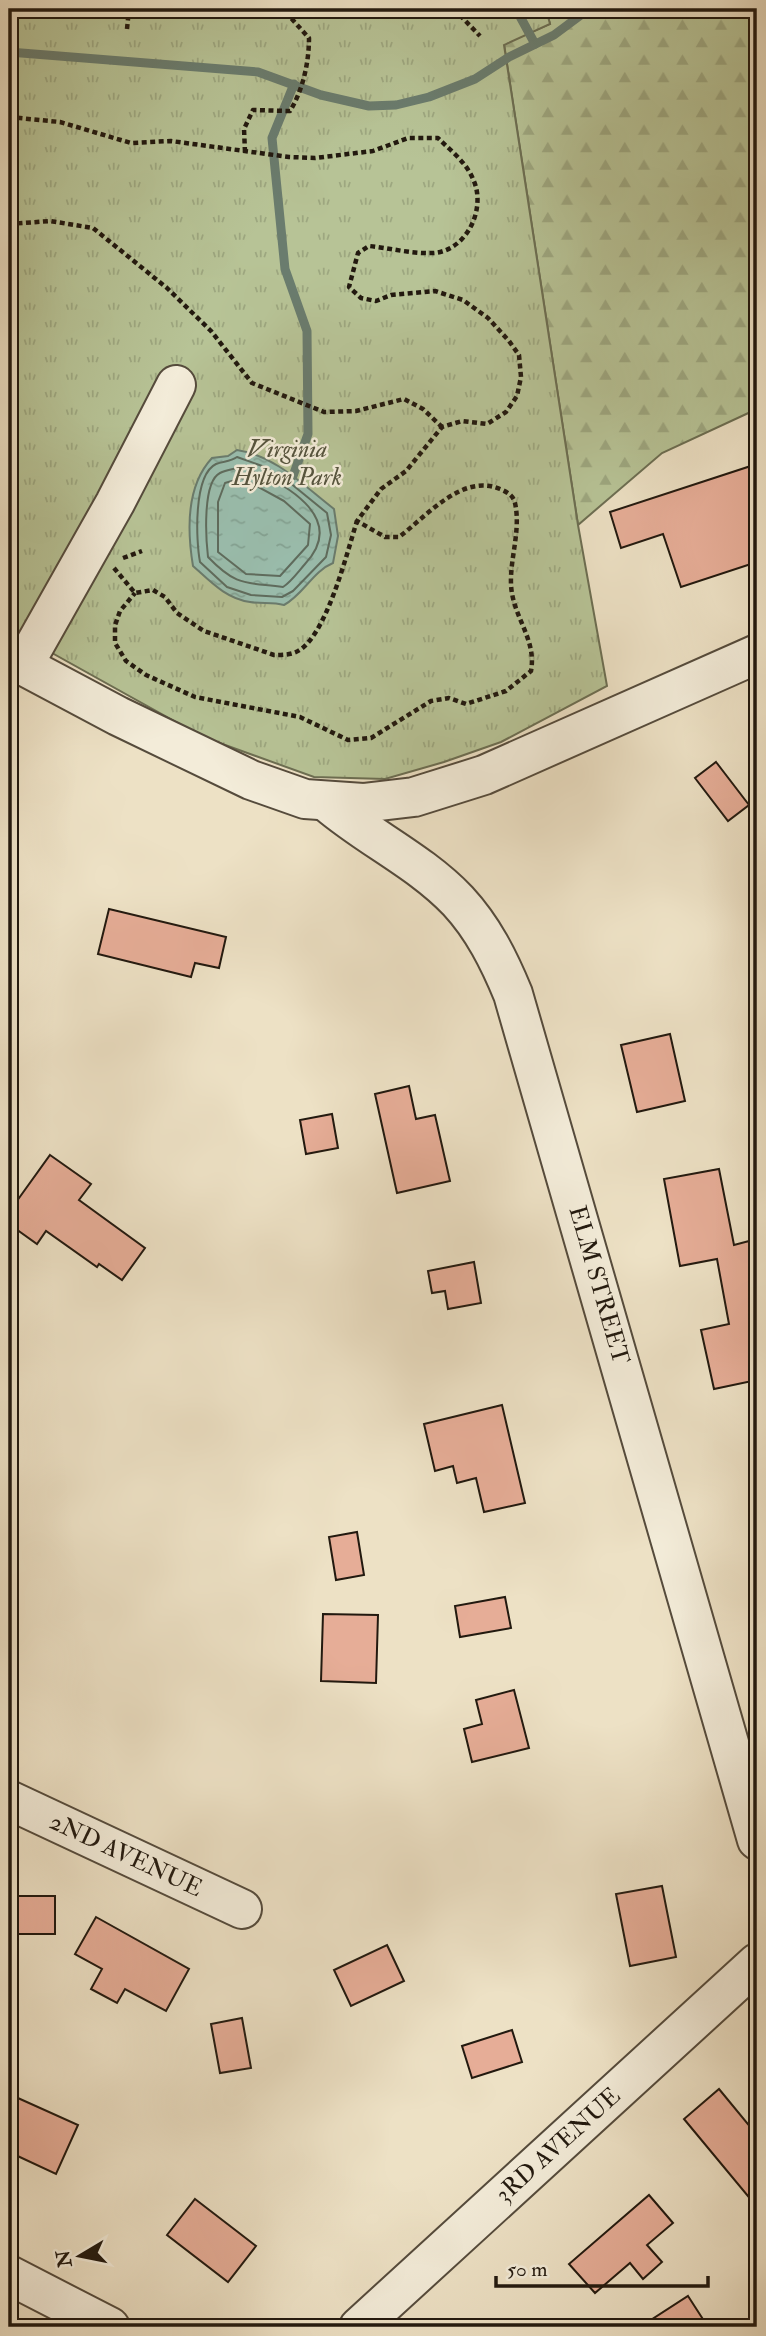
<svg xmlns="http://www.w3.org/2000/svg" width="766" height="2336" font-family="'IM FELL Double Pica',serif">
  <defs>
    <pattern id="forest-firs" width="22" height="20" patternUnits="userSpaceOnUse" patternTransform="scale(1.75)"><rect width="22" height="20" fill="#b7c396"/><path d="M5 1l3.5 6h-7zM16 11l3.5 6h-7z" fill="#9da780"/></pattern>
    <pattern id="park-tufts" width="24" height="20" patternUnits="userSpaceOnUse" patternTransform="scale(1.75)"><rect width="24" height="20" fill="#b7c396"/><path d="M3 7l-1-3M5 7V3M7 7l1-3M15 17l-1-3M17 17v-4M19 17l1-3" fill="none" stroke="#9da780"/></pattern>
    <pattern id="water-ripples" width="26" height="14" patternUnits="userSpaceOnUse" patternTransform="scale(1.75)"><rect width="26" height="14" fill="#9abeae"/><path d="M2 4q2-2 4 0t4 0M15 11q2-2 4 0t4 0" fill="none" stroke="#84a394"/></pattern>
  </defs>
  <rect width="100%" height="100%" fill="#ede1c5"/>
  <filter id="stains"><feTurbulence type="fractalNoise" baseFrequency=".00286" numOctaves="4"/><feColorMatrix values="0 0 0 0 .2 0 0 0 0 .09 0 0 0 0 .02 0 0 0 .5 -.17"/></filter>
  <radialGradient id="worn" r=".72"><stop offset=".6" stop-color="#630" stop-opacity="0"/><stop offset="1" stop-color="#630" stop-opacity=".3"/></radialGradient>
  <polygon fill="url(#forest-firs)" stroke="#6c6e52" stroke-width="2" points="546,9 757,9 757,409 662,453 578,525 504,44 550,24"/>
  <polygon fill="url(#park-tufts)" stroke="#6c6e52" stroke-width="2" points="9,9 546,9 550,24 504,45 578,525 607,686 501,742 444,762 385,779 314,777 203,737 9,629"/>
  <path fill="url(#water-ripples)" stroke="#6a7c6e" stroke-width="2" d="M237,450C276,456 304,486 334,509L338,536L333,563C313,571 303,595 284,605C272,602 262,604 250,602C226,599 210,581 193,566C187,530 186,486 212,458L228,456Z"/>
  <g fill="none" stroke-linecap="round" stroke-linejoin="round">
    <g stroke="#5e6c5e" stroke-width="2">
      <path d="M237,457L265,467L289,482L327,513L331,535L326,557L293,591L282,597L251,595L227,587L200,562C196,541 193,475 216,464C223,461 230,462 237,457Z"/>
      <path d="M241,467C283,481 349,517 305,564C298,572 291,582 283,587C245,582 237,587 208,557C206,540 202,482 220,473C226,470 235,469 241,467Z"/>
      <polygon points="242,478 284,501 310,524 308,545 280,576 246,574 218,552 218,502 225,483"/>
    </g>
    <g stroke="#6a7c6e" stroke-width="9">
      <polyline points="516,9 535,44"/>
      <polyline points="9,52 258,72 321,95 369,106 396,105 429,97 475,79 509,57 554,35 589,9"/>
      <polyline points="293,476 308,434 307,331 285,269 272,138 294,84"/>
    </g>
  </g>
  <g fill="#e6ad97" stroke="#22190f" stroke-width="2">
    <polygon points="757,464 757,562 681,587 663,534 621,548 610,512"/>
    <polygon points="716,762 749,805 728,821 695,778"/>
    <polygon points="109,909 226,937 219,968 195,963 191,977 98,954"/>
    <polygon points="670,1034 685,1101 637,1112 621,1045"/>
    <polygon points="409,1086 416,1119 435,1115 450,1181 397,1193 375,1094"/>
    <polygon points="332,1114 338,1148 306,1154 300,1120"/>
    <polygon points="50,1155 91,1184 79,1200 145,1248 122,1280 99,1264 97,1267 46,1231 37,1244 9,1224 9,1212"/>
    <polygon points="719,1169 734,1245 749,1241 757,1283 757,1380 714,1389 701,1330 729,1324 717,1259 680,1266 664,1179"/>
    <polygon points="474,1262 481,1303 448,1309 445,1291 432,1293 428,1271"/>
    <polygon points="502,1405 525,1503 484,1512 476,1478 457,1483 453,1466 435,1471 424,1424"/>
    <polygon points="357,1532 364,1575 336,1580 329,1537"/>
    <polygon points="505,1597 511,1628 460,1637 455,1606"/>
    <polygon points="323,1614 378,1615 376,1683 321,1681"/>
    <polygon points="514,1690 529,1748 472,1762 464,1729 482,1724 476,1700"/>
    <polygon points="662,1886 676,1957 630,1966 616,1894"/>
    <rect x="9" y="1896" width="46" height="38"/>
    <polygon points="96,1917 189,1969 166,2011 125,1989 117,2003 91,1989 102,1969 75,1954"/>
    <polygon points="387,1945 404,1981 351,2006 334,1970"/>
    <polygon points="242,2018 251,2068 220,2073 211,2024"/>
    <polygon points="512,2030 522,2062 472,2078 462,2046"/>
    <polygon points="719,2089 757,2135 757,2207 684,2119"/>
    <polygon points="9,2094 78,2125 56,2174 9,2152"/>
    <polygon points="649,2195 673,2223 647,2245 662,2262 643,2279 630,2263 595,2293 569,2264"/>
    <polygon points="195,2199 256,2246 228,2282 167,2235"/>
    <polygon points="688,2296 708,2327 640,2327"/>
  </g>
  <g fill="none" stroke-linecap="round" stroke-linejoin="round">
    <defs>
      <g id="minor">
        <polyline points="9,658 118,716 251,780 305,799 363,803 414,797 484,775 757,654"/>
        <polyline points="23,666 115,503 176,385"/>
        <path d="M328,803C369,838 420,861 458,901C483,928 499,960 513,994L757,1840"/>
        <polyline points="9,1800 242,1909"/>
        <polyline points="9,2275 110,2327"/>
        <polyline points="359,2327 757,1963"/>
      </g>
    </defs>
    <use href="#minor" stroke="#554b3c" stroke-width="42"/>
    <g stroke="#22190f" stroke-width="4.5" stroke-dasharray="5 3.5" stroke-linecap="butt">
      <polyline points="9,9 9,17"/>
      <polyline points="232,9 290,17 296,9"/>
      <polyline points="454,9 480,36"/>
      <polyline points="127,29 129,9"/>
      <path d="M9,117L60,122L131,143L171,141L289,157L315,158L373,151L408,138H438C450,150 466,162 473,179C487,208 467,251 433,253C412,254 389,248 369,246L358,253L349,287L361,298L376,301L391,295L435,291L463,300L488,318L509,341L519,355L521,377L517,396L506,412L487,424L462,421L442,427L406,471L381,489L357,521L385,537H399C427,516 462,473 500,489C507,492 513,495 515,503C521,530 510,558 511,584C512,616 537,639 531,671L506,691L466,704L449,698L431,701L371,738L348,740L300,717L195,697L146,675L126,661L115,643V625L120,611L135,593"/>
      <path d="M245,152L244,129L253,110L290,111C303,90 309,62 309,38L290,17"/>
      <polyline points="9,224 50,221 93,228 167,288 211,331 252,383 324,412 356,411 404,399 423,409 442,427"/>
      <polyline points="123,558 142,551"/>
      <path d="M114,568L135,593L153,590L165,597L177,613L204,631L274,655C281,655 289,655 296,652C326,639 347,552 357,521"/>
    </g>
    <use href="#minor" stroke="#f3ecd9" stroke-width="38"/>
  </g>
  <g text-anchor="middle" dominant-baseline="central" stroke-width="5" stroke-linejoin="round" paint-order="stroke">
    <g font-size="24" font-style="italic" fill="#56543e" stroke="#f3ecd9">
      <text x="287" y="449">Virginia<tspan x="287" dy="28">Hylton Park</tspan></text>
    </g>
    <g font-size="24" fill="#22190f" stroke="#f3ecd9">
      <text transform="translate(599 1285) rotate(74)">ELM STREET</text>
      <text transform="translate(126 1855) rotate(25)">2ND AVENUE</text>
      <text transform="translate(558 2145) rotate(-42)">3RD AVENUE</text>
    </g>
  </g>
  <rect width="766" height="2336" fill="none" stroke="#ede1c5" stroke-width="35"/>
  <rect x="10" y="10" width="745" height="2315" fill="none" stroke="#22190f" stroke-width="3.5"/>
  <rect x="18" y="18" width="731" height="2301" fill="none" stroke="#22190f" stroke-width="2"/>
  <g transform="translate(80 2256) rotate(260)" stroke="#f3ecd9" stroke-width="5" paint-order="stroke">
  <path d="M0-5L12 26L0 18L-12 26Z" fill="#22190f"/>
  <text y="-10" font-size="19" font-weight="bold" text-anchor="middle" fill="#22190f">N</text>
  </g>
  <path d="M496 2276v10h212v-10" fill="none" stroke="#22190f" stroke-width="3.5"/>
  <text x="507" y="2276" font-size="21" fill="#22190f" stroke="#f3ecd9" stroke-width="5" paint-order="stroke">50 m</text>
  <rect width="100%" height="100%" filter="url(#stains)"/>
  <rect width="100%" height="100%" fill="url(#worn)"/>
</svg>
